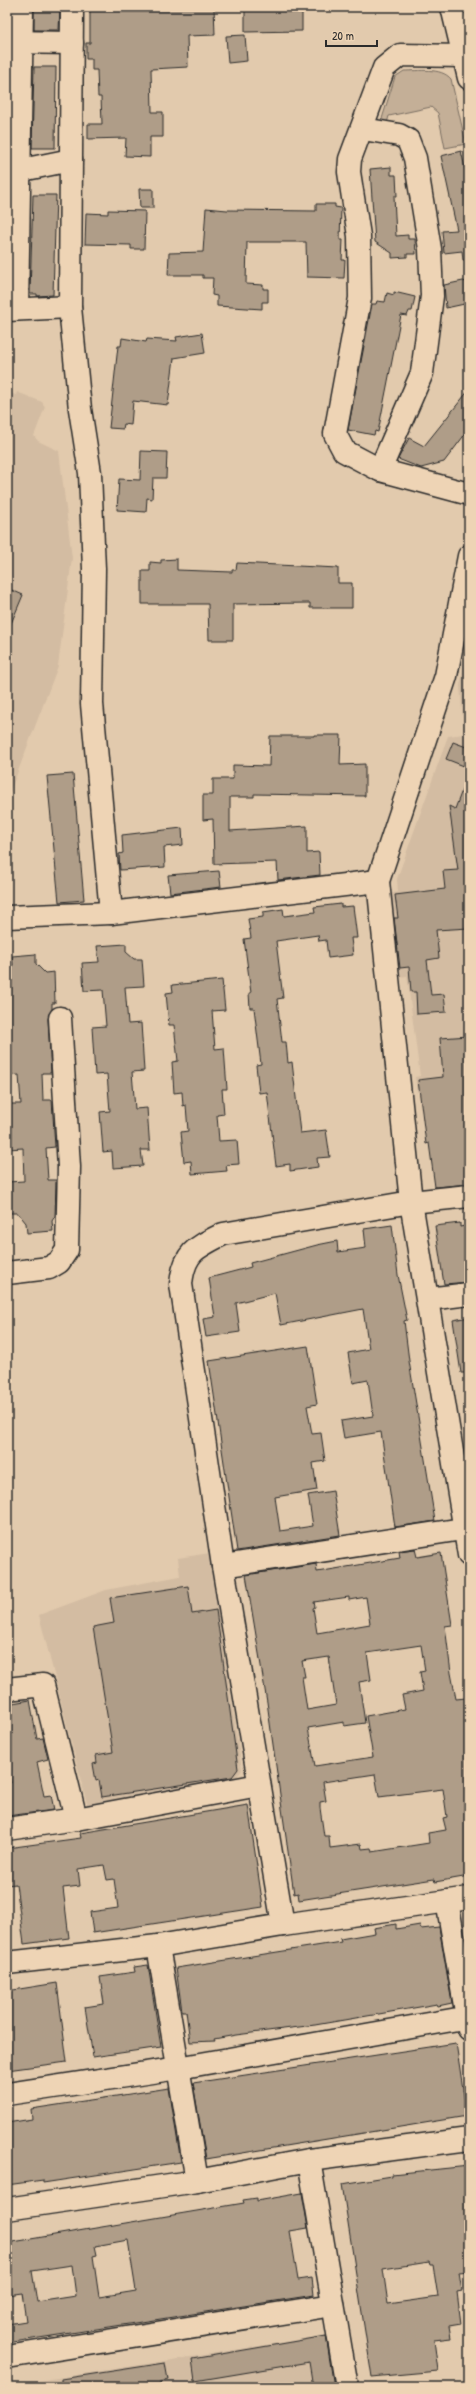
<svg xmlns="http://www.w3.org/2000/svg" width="476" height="2394" font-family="'Patrick Hand',sans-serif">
  <rect width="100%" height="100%" fill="#e2caad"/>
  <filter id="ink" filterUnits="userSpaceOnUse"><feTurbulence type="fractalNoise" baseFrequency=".025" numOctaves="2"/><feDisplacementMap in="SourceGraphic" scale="8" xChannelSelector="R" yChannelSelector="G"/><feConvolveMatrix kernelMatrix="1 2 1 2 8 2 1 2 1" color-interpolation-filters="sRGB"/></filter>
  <g filter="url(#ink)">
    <g fill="#d3bca2">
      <polygon points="7,392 16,395 17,392 42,402 45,407 34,436 38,441 59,451 72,558 58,666 7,800"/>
      <polygon points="469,632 469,1085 417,1092 415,1077 420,1076 407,976 398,977 389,894 398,892 397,879 448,736 464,734 460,686"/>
      <polygon points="210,1553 242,1770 236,1778 87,1804 39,1615 106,1590 180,1576 178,1558"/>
      <polygon points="329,2335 338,2387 7,2387 7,2386"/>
    </g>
    <path fill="#c4af97" stroke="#786d61" d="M404,71C419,71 441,67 451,79L466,144L445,148L438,113L431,107L389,116L387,123L381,122L395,77Z"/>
    <g fill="#af9d88" stroke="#2b2b2b" fill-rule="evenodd">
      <polygon points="7,7 10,7 9,30 7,30"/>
      <polygon points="34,7 60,7 59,30 34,30"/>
      <polygon points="90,7 214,7 215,35 187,36 188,67 151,69 152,112 163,112 163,137 150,137 150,157 125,156 126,138 88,139 88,124 102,124 101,97 98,97 97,70 92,70 92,59 86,59 86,43 90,43"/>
      <polygon points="245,7 302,7 302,31 245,32"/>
      <polygon points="245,35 247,61 228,63 226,36"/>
      <polygon points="7,67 9,67 7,148"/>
      <polygon points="34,67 56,67 55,148 32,148"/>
      <polygon points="461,151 469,185 469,259 463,260 462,251 444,253 442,231 457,230 441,156"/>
      <polygon points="391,167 391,175 396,175 397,196 394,196 396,236 408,235 408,239 415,239 416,254 407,254 407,257 392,258 392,253 375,242 370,169"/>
      <polygon points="139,189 153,189 153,208 140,208"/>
      <polygon points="33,195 56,195 53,295 37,296 37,294 30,294"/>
      <polygon points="316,204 335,204 335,207 341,208 340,240 343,240 342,260 345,260 344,278 307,277 306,242 247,242 246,284 263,285 263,289 268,289 268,302 262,302 262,309 217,306 217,296 212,295 213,278 203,278 203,275 168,275 169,253 203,252 206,208 227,210 316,211"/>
      <polygon points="108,210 145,211 144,249 131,249 131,245 85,244 86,213 108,214"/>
      <polygon points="463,281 469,283 469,303 446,308 444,285"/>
      <polygon points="394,292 415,297 412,311 409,311 407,316 401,315 378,432 375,431 374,435 348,430 372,304 376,304 377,301 385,302 387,293 394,295"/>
      <polygon points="202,333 205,353 174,358 168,405 133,401 131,425 124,424 123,429 109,428 118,346 121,346 122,338 146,342 147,339 177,341 176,337"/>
      <polygon points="469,390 469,429 444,462 421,468 398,459 409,438 424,446"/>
      <polygon points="141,451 167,452 166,478 153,478 152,499 147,498 146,512 117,510 119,479 140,480"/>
      <polygon points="177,559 177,570 232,572 232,570 236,570 237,563 338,568 338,583 352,583 352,608 310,608 310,603 233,604 233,640 209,640 208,604 142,604 142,571 150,571 150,562 161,563 161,560"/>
      <polygon points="7,588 23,595 7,633"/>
      <polygon points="314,735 341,735 340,765 365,764 365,796 254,794 254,797 230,797 230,831 307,826 307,853 319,852 320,875 278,880 277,862 214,864 213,819 203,820 203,795 213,795 213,779 233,779 233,765 269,766 270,736 314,736"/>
      <polygon points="453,742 469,748 469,768 446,759"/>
      <polygon points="73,774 84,900 59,902 47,776"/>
      <polygon points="467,777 469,777 469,928 436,930 439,958 427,960 431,995 444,994 446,1012 417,1014 416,992 411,992 409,967 400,968 394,918 398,918 395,895 445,889 443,871 458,870 449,806 455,809"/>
      <polygon points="182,828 183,845 164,847 165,867 120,870 119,854 123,853 122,835"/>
      <polygon points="219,871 221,887 170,893 168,875"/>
      <polygon points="341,904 341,907 353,906 357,938 351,938 353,955 328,958 326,940 319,941 318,935 276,941 283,998 277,999 282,1042 286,1042 288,1063 292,1062 300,1133 326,1130 330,1157 317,1158 318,1167 290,1171 290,1164 276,1166 267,1092 259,1093 256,1065 261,1064 254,1008 250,1008 249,993 251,993 244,939 251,938 248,919 263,917 263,912 283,909 284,916 315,912 314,907"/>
      <polygon points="126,944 126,952 134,959 142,959 144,986 125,987 128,1024 141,1023 144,1071 132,1072 135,1109 147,1108 150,1150 141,1150 143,1166 113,1168 112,1151 103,1152 100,1112 110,1111 107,1074 95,1075 92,1027 106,1026 103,990 84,991 82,963 99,962 97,946"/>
      <polygon points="36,954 36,964 45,973 54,972 55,1003 52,1003 52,1009 48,1019 51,1073 42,1073 43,1100 52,1100 55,1147 46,1148 48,1180 56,1180 55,1216 52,1221 53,1231 27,1233 26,1223 18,1213 9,1213 7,1182 24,1181 23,1148 8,1149 7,1104 21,1104 19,1075 7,1076 7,972 13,965 12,956"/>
      <polygon points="222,980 225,1010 212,1011 215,1049 224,1048 227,1089 222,1089 224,1114 217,1115 219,1141 237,1140 239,1164 226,1165 227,1171 192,1174 191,1161 184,1162 181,1132 188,1131 186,1105 183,1106 182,1092 174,1093 172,1062 178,1061 174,1025 169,1025 166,993 173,992 172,985"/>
      <polygon points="469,1036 469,1184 435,1187 429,1143 426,1144 418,1080 443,1077 440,1038"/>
      <polygon points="460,1223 460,1227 469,1225 469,1282 444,1284 435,1226"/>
      <polygon points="392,1225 398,1275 407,1320 404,1321 409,1361 435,1521 395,1527 381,1432 344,1438 341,1421 373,1416 368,1380 353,1383 348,1353 369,1349 363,1309 281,1325 275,1293 236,1303 240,1332 206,1337 203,1319 215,1317 209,1278 251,1267 250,1263 317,1245 337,1241 338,1252 366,1248 364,1229"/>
      <polygon points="469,1317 469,1373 461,1373 453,1320"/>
      <polygon points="308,1346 317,1404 307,1406 312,1434 321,1433 325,1461 313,1463 317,1490 275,1497 280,1531 313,1526 308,1495 333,1491 340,1535 237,1551 209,1361"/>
      <path d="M415,1549L417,1557L441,1553L452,1625L445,1626L451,1673L456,1699L466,1698L469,1718V1876L435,1882L434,1879L299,1900L298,1893L294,1894L267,1702L246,1575L316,1564L317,1572L400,1558L399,1551ZM349,1597V1600L366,1597L370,1624L317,1633L313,1608L315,1607L314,1602ZM421,1645L425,1671L420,1672L423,1691L402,1695L405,1709L366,1716L373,1757L315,1766L308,1728L344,1722V1726L365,1723L359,1682L371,1680L367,1653ZM329,1657L336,1705L307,1710L302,1677H305L302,1661ZM375,1774L379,1797L443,1789L447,1817L443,1818L446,1830L428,1833L429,1843L372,1852L371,1848L362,1849L361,1844L330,1848L329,1836H324L320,1808V1802L326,1801L323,1782Z"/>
      <polygon points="188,1586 192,1614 216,1610 238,1769 232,1777 102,1797 99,1780 96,1781 93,1764 97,1763 96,1755 113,1752 93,1627 114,1623 110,1598"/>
      <polygon points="30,1700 37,1739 43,1738 48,1759 37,1762 44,1796 51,1795 54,1810 7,1816 7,1784 11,1783 7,1761 7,1704"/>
      <polygon points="248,1805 263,1907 93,1933 90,1912 118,1908 114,1879 107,1880 104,1865 78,1869 80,1886 63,1888 69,1938 24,1944 16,1884 7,1885 7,1848 81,1838 80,1833"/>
      <polygon points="396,1924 396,1929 420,1925 421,1929 439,1927 452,2003 438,2006 437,2004 315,2025 236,2035 214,2039 215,2041 190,2042 186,2011 182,2011 176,1968 341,1942 340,1939 375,1933 374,1928"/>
      <polygon points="148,1965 161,2047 93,2057 85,2007 104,2004 100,1977 135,1972 134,1967"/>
      <polygon points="57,1983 67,2062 7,2070 7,2049 9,2049 7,1991"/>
      <polygon points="456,2043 467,2116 206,2159 193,2083"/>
      <polygon points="169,2088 181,2162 43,2183 43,2180 7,2185 7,2123 32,2119 31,2109"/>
      <path d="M469,2166V2271L459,2272L462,2291L457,2292L461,2324L449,2326L451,2338L434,2340L438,2371L372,2377L342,2184L392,2176V2174ZM429,2262L430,2265H433L438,2297L388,2304L383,2269Z"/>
      <path d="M302,2193L308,2228L290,2231L298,2280L312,2278L314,2295L7,2343V2324L26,2321L22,2293L7,2295V2243L244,2203L243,2200L257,2198V2201ZM128,2240L136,2291L99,2297L93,2256L97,2255L95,2246ZM72,2265L76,2296L37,2302L32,2271Z"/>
      <polygon points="326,2336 334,2387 313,2387 309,2362 195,2381 192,2359"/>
      <polygon points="165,2363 168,2380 160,2382 161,2387 61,2387 61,2379"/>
    </g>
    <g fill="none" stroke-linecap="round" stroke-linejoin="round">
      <defs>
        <g id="minor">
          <polyline points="72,7 70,307 80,409 90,473 94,569 92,704 111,913 378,881"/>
          <polyline points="7,42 72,43"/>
          <polyline points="464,56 400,55 384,68 350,159 349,172 359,236 360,298 335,434 344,451 380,470 469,494"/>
          <polyline points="363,129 399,135 408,140 415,158 430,249 432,296 422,373 380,470"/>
          <polyline points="7,173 71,160"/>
          <polyline points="17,309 22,7"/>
          <polyline points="7,310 70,307"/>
          <polyline points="469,556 446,676 378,881 411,1202 469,1555"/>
          <polyline points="7,917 111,913"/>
          <polyline points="7,1273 49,1268 59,1262 67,1250 69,1167 60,1018"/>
          <polyline points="428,1299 469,1294"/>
          <polyline points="223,1566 469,1528"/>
          <polyline points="7,1689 43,1685 76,1819"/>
          <polyline points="7,1829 76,1819 259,1785"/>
          <polyline points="447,1901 469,2029"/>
          <path d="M283,1925L223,1566L181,1284C184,1252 197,1247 223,1234L411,1202L469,1196"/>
          <polyline points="158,1946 197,2181"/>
          <polyline points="7,1963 158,1946 283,1925 469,1898"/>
          <polyline points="7,2094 178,2068 469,2017"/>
          <polyline points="309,2160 347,2387"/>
          <polyline points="7,2357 333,2305"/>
        </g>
        <g id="major">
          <polyline points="452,7 469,78"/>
          <polyline points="7,2209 197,2181 309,2160 469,2139"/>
        </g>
      </defs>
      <use href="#minor" stroke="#2b2b2b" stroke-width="25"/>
      <use href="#major" stroke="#2b2b2b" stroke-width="25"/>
      <use href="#minor" stroke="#eed4b5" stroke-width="22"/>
      <use href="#major" stroke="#eed4b5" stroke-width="22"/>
    </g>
  </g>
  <rect width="476" height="2394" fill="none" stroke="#eed4b5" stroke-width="24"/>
  <rect x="12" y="12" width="452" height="2370" fill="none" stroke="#2b2b2b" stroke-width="1.5" filter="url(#ink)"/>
  <path d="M326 40v6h51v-6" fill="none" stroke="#2b2b2b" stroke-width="2"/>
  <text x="332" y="40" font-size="12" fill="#2b2b2b" stroke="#eed4b5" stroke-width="3" paint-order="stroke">20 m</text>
</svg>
